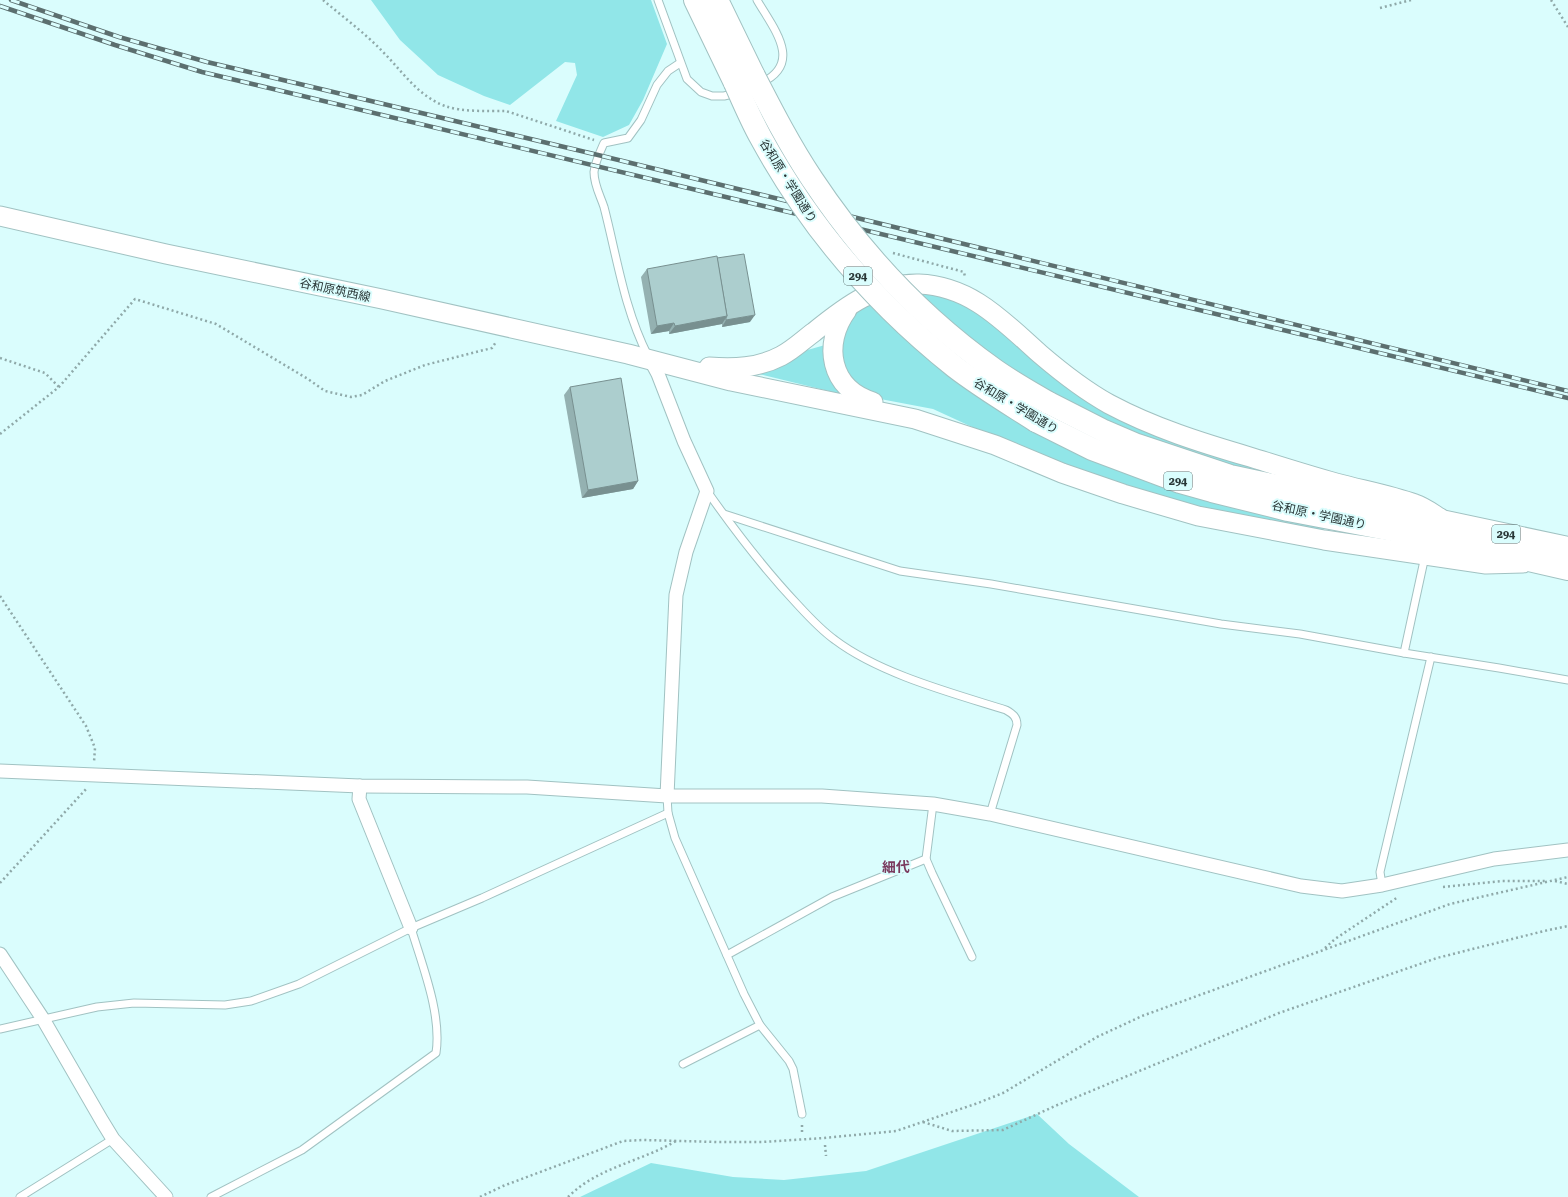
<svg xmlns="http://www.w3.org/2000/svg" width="1568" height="1197" font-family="'Roboto Serif','Noto Sans JP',serif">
  <rect width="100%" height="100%" fill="#dafdfd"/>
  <g fill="#91e6e8">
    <polygon points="371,0 651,0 667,44 643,100 629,125 603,137 556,121 577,75 575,63 565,62 510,105 484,96 438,75 400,40"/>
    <polygon points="915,291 965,302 1103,406 1331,485 1223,466 1103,423 1021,375 991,354 947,320"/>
    <polygon points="869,303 895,329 935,364 1085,456 1150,483 1214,502 1324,527 1323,533 1243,520 1093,478 1020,449 933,409 875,398 861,392 843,368 838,340 850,316"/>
    <polygon points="825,345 845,395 759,374 797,353"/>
    <polygon points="1037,1114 1069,1144 1139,1197 580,1197 651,1163 733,1177 784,1180 866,1171"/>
  </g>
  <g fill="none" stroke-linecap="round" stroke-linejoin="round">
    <defs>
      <g id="service">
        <polyline points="658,0 687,79 701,92 712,96 724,96 737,93"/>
        <path d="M757,0C773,28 804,63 761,83"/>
        <path d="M648,356C624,309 617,257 604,207C600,195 594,185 594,172C595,162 600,152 604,143L628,138L641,120L657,85L668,71L680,63"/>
        <path d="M707,491C735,531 764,569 798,605C809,617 821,630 835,640C880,674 952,693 1006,710C1013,714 1017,717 1017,725L990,814"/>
        <polyline points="724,514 900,571 991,584 1221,624 1300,634 1404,653 1499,668 1568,680"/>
        <polyline points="1404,653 1425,556"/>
        <polyline points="667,796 668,813 675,838 744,994 760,1025 789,1061 793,1069 802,1114"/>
        <polyline points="933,804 926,859 932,873 972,957"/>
        <polyline points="1382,885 1380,872 1431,657"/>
        <polyline points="727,955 832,897 926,859"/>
        <polyline points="0,1029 97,1007 134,1003 225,1005 251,1001 299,984 411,928 482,898 668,813"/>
        <polyline points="683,1064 760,1025"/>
        <polyline points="20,1197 113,1139"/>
        <path d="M211,1197L302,1150L436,1053C442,1014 422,965 411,928"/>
      </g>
      <g id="minor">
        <polyline points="650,359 658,374 684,441 707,491 686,552 676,595 667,796"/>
        <polyline points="0,771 360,786 527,787 667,796 822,796 933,804 990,814 1301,886 1342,891 1382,885 1494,859 1568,850"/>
        <polyline points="360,786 359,799 411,928"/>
        <polyline points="0,954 43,1019 102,1121 113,1139 166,1197"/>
      </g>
      <g id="secondary">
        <polyline points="0,216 166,254 382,299 628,354 731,381 915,419 995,445 1062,473 1123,494 1198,516 1324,540 1486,564 1523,563"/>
        <path d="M847,310C822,344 830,389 873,402"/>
        <path d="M709,367C734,369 758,368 781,356C793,350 803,340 814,332C846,306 876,283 919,284C971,286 1003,321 1040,354C1061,372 1084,390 1109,404C1154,428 1202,443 1250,457C1279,466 1307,475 1336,483C1362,490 1390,495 1415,504C1424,507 1432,513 1440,518"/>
      </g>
      <g id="trunk">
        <polyline points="695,0 735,83"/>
        <polyline points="717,0 754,76"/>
        <polyline points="1047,402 1102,430 1137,445 1230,476 1568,548"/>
        <polyline points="1036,421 1092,449 1180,482 1212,491 1288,510 1429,537 1568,569"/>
      </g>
    </defs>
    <use href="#service" stroke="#a1c2c2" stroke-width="9"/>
    <use href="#minor" stroke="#a1c2c2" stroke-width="15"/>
    <use href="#secondary" stroke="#a1c2c2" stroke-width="21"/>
    <use href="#trunk" stroke="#a1c2c2" stroke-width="24"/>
    <g stroke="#8fa9a9" stroke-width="2.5" stroke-dasharray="2 3" stroke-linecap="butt">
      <path d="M323,0C343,17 365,33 383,52C403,72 418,96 445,106C462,112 488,111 506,111L594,140"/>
      <polyline points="1551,0 1568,27"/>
      <polyline points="1380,8 1411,0"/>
      <polyline points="893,253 964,272 965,277"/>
      <polyline points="0,358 45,373 59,387"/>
      <polyline points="0,434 59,387 135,299 216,324 308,379 325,391 351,397 362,395 385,381 425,365 492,348 496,342"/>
      <polyline points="0,596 86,726 95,748 94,762"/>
      <polyline points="1555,881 1568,884"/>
      <polyline points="0,883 87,788"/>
      <polyline points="1443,887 1502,881 1546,881"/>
      <polyline points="1325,948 1335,939 1398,897"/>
      <polyline points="923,1122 952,1131 1003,1130 1055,1106 1279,1013 1437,958 1544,931 1568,926"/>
      <polyline points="802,1132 802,1124"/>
      <polyline points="825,1145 826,1156"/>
      <polyline points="480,1197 503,1186 623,1141 643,1140 718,1142 762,1142 824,1138 896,1131 978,1103 1003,1093 1097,1037 1142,1016 1450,904 1568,877"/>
      <path d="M568,1197C598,1167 640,1162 676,1141"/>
    </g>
    <use href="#service" stroke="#fff" stroke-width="7"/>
    <use href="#minor" stroke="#fff" stroke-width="13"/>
    <use href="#secondary" stroke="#fff" stroke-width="19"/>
    <use href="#trunk" stroke="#fff" stroke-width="22"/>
    <defs>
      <g id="rail">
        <polyline points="11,0 119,37 207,62 598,155 1568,391"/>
        <polyline points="0,6 115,45 202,72 1568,398"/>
      </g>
    </defs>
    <use href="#rail" stroke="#5c6f6f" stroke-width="4.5"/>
    <use href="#rail" stroke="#dafdfd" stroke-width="3" stroke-dasharray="9" stroke-linecap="butt"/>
    <defs>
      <g id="trunk-bridge">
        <path d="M754,76C772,111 790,146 812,179C861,253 923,319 995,370C1012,382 1030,392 1047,402"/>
        <path d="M735,83C743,101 751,120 761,138C809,226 876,304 955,367C981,387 1008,403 1036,421"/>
      </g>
    </defs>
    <use href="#trunk-bridge" stroke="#a1c2c2" stroke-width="24" stroke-linecap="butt"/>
    <use href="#trunk-bridge" stroke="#fff" stroke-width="22"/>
  </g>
  <g fill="#94b1b1">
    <polygon points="647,269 750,322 722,327 722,324 669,334 669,331 651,334 641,277"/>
    <polygon points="570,387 638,481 633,489 582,498 564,395"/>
  </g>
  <g fill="#789090">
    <polygon points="755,315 750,322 722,327 726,320"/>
    <polygon points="727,316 722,324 669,334 675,326"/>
    <polygon points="674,323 669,331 651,334 657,326"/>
    <polygon points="638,481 633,489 582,498 588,490"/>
  </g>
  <g fill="#accece" stroke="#789090">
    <polygon points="744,254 755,315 726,320 726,318 727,316 717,258"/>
    <polygon points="717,256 727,316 675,326 674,323 657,326 647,269"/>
    <polygon points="621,378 638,481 588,490 570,387"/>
  </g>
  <g text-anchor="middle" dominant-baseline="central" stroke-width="4" stroke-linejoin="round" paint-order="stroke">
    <g fill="#dafdfd" stroke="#5e7272" stroke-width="1">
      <rect x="844" y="267" width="28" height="18" rx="3"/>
      <rect x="1164" y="472" width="28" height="18" rx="3"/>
      <rect x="1492" y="525" width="28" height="18" rx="3"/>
    </g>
    <g font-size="11" font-weight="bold" fill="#293636">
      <text x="858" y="276">294</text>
      <text x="1178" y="481">294</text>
      <text x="1506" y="534">294</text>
    </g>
    <g font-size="12" fill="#293636" stroke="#dafdfd">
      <text transform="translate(788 181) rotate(58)">谷和原・学園通り</text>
      <text transform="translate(335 290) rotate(12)">谷和原筑西線</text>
      <text transform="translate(1016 406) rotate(31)">谷和原・学園通り</text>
      <text transform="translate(1319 515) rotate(12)">谷和原・学園通り</text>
    </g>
    <g font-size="14" font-weight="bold" fill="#7a3a5e" stroke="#dafdfd">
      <text x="896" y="867">細代</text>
    </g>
  </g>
</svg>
